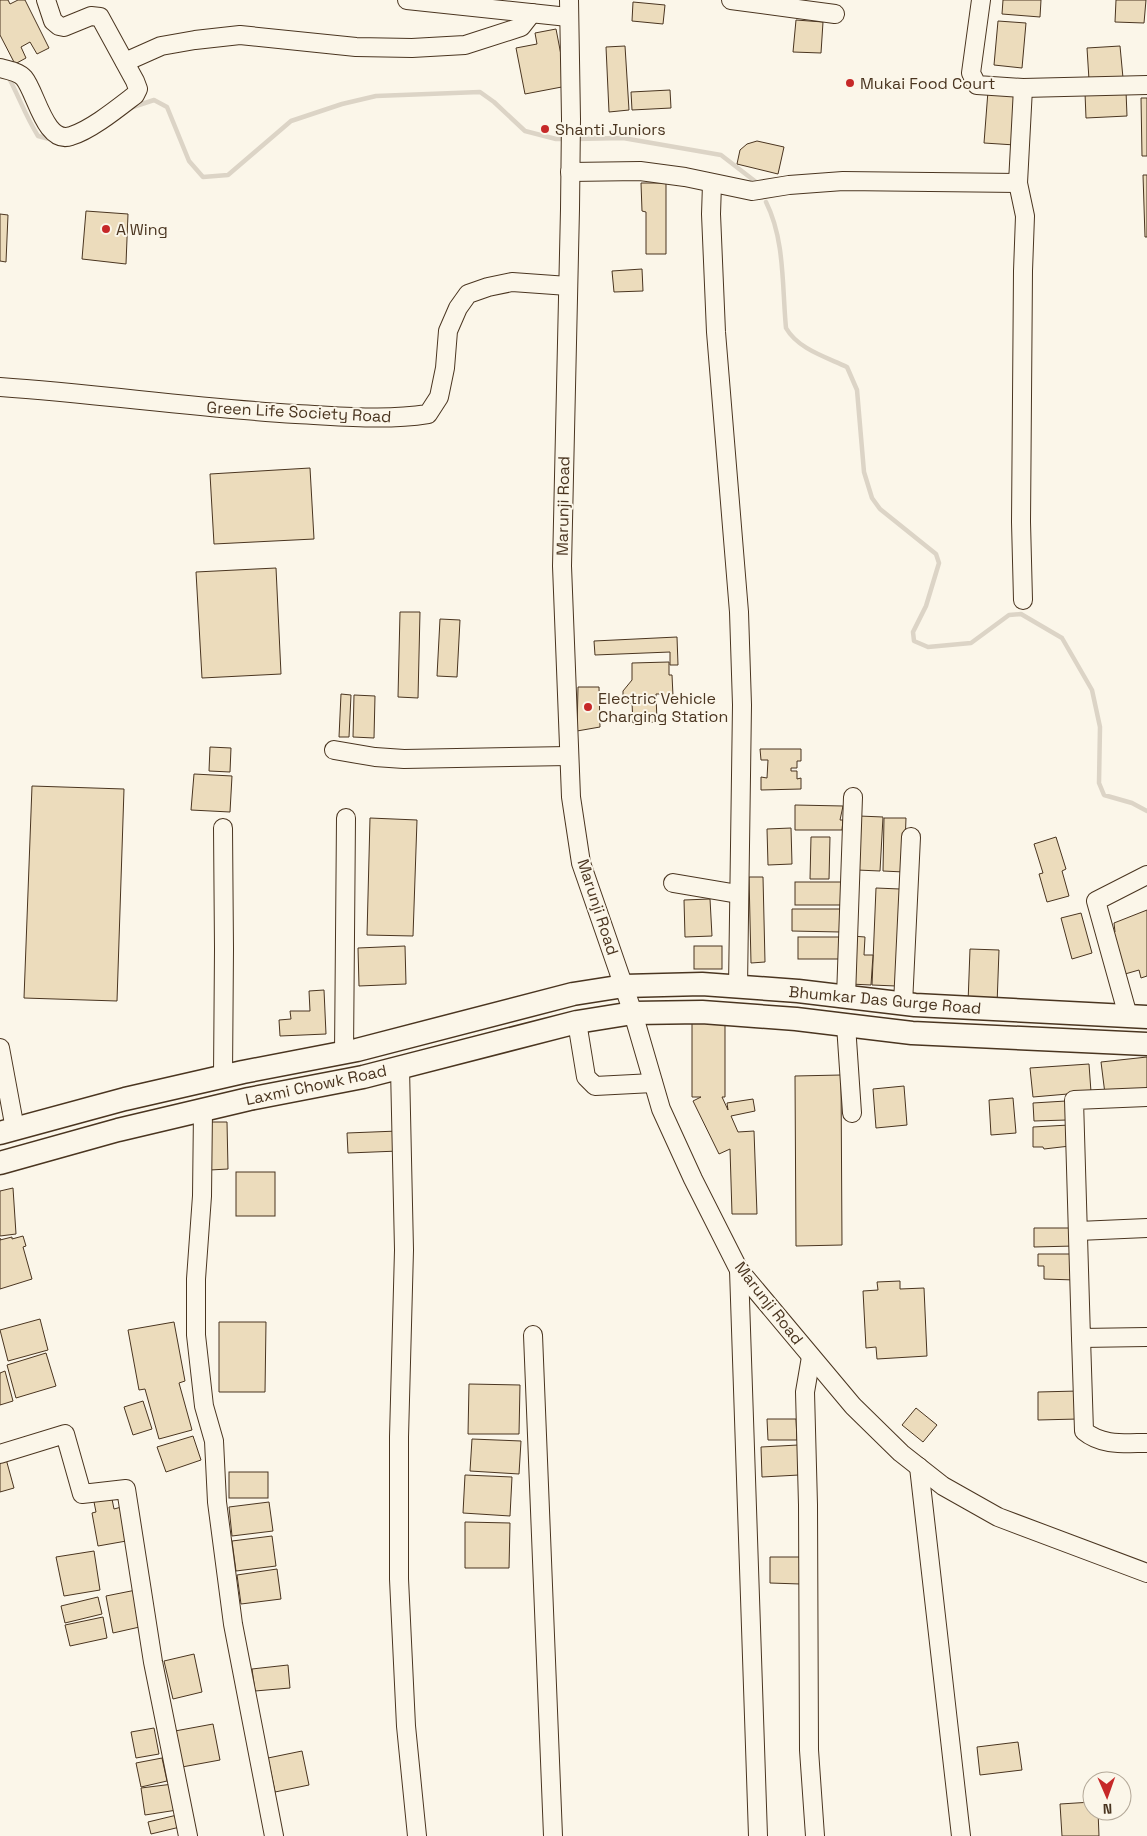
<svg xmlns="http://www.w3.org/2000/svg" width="1147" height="1836" font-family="'Space Grotesk',sans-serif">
  <rect width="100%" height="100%" fill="#fbf6e9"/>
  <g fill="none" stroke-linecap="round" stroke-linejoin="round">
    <g stroke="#dcd4c6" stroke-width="4.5">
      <path d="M6,76L9,78C19,97 26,117 38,136L53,140"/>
      <polyline points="130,108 154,100 167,107 189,161 203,177 228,175 291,121 342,104 376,96 480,92 494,102 525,131 556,139 568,139"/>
      <polyline points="576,139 623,138 721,155 756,182"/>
      <path d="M766,202C785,240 782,286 786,328C798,349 826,357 847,367L857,390L864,472L872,498L880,509L936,554L939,563L926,606L913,632L914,641L928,647L971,643L1009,615L1021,614L1062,638L1092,690L1100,727L1099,783L1104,795L1132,803L1147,811"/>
    </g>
  </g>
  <g fill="#ecdcbc" stroke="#4a3520">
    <polygon points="0,0 8,0 10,4 18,0 25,0 49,48 37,54 30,42 21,47 26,58 15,64 0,35"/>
    <polygon points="1003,0 1041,0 1040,17 1002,14"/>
    <polygon points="1116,0 1146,0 1144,23 1115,22"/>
    <polygon points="633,2 665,5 663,24 632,21"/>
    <polygon points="796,20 823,22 821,53 793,52"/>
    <polygon points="998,21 1026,23 1022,68 994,65"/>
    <polygon points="556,29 567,86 525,94 516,48 537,44 535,33"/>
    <polygon points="625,46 629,110 609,112 606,47"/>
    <polygon points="1120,46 1123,78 1089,80 1087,48"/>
    <polygon points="670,90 671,108 632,110 631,92"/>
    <polygon points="988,91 1018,93 1015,145 984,143"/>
    <polygon points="1126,91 1127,116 1086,118 1085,93"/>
    <polygon points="1141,98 1147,98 1147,156 1142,156"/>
    <polygon points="757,141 784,147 778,174 737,164 740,150 747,144"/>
    <polygon points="1143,175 1147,175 1147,237 1145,237"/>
    <polygon points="641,183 666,183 666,254 646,254 646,212 642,211"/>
    <polygon points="86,211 128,214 126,264 82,259"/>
    <polygon points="0,214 8,215 6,262 0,261"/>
    <polygon points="642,269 643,291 614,292 612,271"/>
    <polygon points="310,468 314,539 214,544 210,474"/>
    <polygon points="276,568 281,674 202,678 196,572"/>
    <polygon points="400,612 420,612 418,698 398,697"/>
    <polygon points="440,619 460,620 457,677 437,676"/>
    <polygon points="677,637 678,665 670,665 670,652 595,655 594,641"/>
    <polygon points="669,662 669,675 672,675 673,696 666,699 661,697 660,694 656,694 657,722 633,723 632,703 623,704 623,691 632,680 632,663"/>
    <polygon points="578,687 599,687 600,727 577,731"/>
    <polygon points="341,694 351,695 349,737 339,737"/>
    <polygon points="354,695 375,696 374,738 353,737"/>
    <polygon points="210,747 231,748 230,772 209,771"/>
    <polygon points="760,749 801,749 801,761 797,761 797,768 791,768 791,771 797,771 797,779 801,778 801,789 761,790 761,777 767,778 768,760 761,760"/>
    <polygon points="194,774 232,776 230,812 191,810"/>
    <polygon points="32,786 124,789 117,1001 24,998"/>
    <polygon points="795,805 843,806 840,820 843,820 842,830 795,830"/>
    <polygon points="859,816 883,817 880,871 857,870"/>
    <polygon points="370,818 417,820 413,936 367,935"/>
    <polygon points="884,818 906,818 904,872 883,871"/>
    <polygon points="791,828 792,864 768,865 767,829"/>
    <polygon points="811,837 830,837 829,879 810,879"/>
    <polygon points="1056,837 1066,869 1062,871 1069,896 1047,902 1039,874 1043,873 1034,844"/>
    <polygon points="749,877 763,877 765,962 751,963"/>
    <rect x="795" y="882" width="46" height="23"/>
    <polygon points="876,888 900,889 896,986 872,985"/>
    <polygon points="710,899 712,936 685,937 684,900"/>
    <polygon points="792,909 841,909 840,932 792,931"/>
    <polygon points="1147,910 1147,976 1141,978 1139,970 1125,974 1117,944 1115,943 1112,933 1115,932 1114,923"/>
    <polygon points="1081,913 1092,953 1072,959 1061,918"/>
    <polygon points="852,936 865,937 864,955 873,955 871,985 850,984"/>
    <rect x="798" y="937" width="46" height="22"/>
    <polygon points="405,946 406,984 359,986 358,948"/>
    <rect x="694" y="946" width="28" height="23"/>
    <polygon points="970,949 999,950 997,1005 968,1003"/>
    <polygon points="324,990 326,1034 280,1036 279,1020 291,1019 290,1011 310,1011 309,991"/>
    <polygon points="692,1021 725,1021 725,1097 722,1097 728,1110 727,1103 753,1099 755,1111 731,1116 738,1132 754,1131 757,1214 732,1214 730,1149 719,1154 693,1101 701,1097 692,1097"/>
    <polygon points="1147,1057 1147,1089 1105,1094 1101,1062"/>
    <polygon points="1089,1064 1091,1092 1033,1097 1030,1068"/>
    <polygon points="841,1075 842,1245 796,1246 795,1076"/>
    <polygon points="904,1086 907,1125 876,1128 873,1089"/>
    <polygon points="1013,1098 1016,1133 991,1135 989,1100"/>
    <polygon points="1066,1101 1067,1120 1034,1121 1033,1103"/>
    <polygon points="208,1122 227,1122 228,1169 210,1170"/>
    <polygon points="1069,1125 1070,1146 1044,1149 1043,1147 1033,1147 1033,1127"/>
    <polygon points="398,1131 399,1151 348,1153 347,1133"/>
    <rect x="236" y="1172" width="39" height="44"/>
    <polygon points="13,1188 16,1234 0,1236 0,1191"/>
    <polygon points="1034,1228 1074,1228 1074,1246 1034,1247"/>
    <polygon points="23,1236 26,1246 23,1247 32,1279 0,1289 0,1238 0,1240 12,1237 12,1239"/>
    <polygon points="1038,1254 1076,1254 1075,1280 1044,1279 1044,1266 1038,1266"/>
    <polygon points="900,1281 900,1289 924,1288 927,1356 877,1359 876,1347 866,1348 863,1291 878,1290 877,1282"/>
    <polygon points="40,1319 48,1350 8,1361 0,1330"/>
    <polygon points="174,1322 185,1381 179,1383 192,1430 159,1439 145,1389 139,1390 128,1330"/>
    <polygon points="219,1322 266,1322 265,1392 219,1392"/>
    <polygon points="46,1353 56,1386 16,1398 7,1365"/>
    <polygon points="5,1371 13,1401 0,1405 0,1373"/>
    <polygon points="469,1384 520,1385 519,1434 468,1434"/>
    <polygon points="1078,1391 1078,1419 1038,1420 1038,1392"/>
    <polygon points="143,1401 152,1429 133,1435 124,1407"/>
    <polygon points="916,1408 937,1425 923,1442 902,1425"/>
    <polygon points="767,1419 796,1419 797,1440 768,1440"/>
    <polygon points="193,1436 201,1460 166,1472 157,1447"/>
    <polygon points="472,1439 521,1441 519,1474 470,1471"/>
    <polygon points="798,1445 799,1475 762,1477 761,1447"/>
    <polygon points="6,1459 14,1488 0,1492 0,1461"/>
    <rect x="229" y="1472" width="39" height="26"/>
    <polygon points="465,1475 512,1477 510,1516 463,1513"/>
    <polygon points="111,1494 114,1509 125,1506 132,1540 98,1546 92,1513 96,1512 93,1497"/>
    <polygon points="269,1502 273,1531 232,1536 229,1507"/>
    <polygon points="465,1522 510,1523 509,1568 465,1568"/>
    <polygon points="272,1536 276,1566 236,1571 232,1541"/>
    <polygon points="94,1551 100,1590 64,1596 56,1557"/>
    <polygon points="770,1557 800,1557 800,1584 770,1583"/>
    <polygon points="277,1569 281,1599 241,1604 237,1575"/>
    <polygon points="136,1590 144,1626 113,1633 106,1596"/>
    <polygon points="98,1597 102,1614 65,1623 61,1606"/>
    <polygon points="103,1617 107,1638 70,1646 65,1625"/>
    <polygon points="194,1654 202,1692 173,1699 164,1661"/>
    <polygon points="288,1665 290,1688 255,1691 252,1669"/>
    <polygon points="213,1724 220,1760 182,1767 175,1731"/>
    <polygon points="154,1728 159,1754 136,1758 131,1732"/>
    <polygon points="1018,1742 1022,1770 980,1775 977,1747"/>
    <polygon points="302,1751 309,1785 275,1792 268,1758"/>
    <polygon points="162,1758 167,1781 141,1787 136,1763"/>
    <polygon points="173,1784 177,1810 145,1815 141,1788"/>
    <polygon points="1092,1802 1092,1811 1098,1811 1099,1836 1062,1836 1060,1804"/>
    <polygon points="177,1815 180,1827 151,1834 148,1822"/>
  </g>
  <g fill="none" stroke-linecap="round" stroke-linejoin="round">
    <defs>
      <g id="minor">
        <polyline points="407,0 568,17"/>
        <polyline points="569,0 571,119 570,209 562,566 571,797 581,863 633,1013 661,1109 693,1179 739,1270 853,1406 901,1453 943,1486 998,1517 1147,1573"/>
        <polyline points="731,0 835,14"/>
        <polyline points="981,0 971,73 977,85 1023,88 1147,85"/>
        <polyline points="125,62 161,46 195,40 240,35 356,47 412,48 465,45 521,27 532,13"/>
        <path d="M0,68C8,70 19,72 24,78C36,92 45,145 71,136C91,130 118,108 135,95L138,89L135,81L100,17L91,16L64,27L59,26L53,21L46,0"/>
        <polyline points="570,172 640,171 685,177 752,191 789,185 843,181 1018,183 1023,88"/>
        <polyline points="1018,183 1025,216 1023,271 1021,522 1023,600"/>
        <polyline points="712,184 711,214 716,332 739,612 742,705 738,987"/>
        <path d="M0,387C99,394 197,408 296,414C340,416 384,421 428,414L439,397L445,368L448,331L458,308L468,294L488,287L512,282L568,286"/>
        <polyline points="334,750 375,757 404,759 569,756"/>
        <polyline points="223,828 224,949 223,1076"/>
        <polyline points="673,883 738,894"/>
        <polyline points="846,997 853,797"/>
        <polyline points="903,1004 911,837"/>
        <polyline points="1128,1016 1096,901 1147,875"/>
        <polyline points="577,1022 586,1077 595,1086 653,1083"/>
        <polyline points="846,1025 852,1113"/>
        <polyline points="0,1048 15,1129"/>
        <polyline points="344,1053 346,818"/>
        <polyline points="400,1068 404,1250 399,1437 399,1579 406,1726 417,1836"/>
        <polyline points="1147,1097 1074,1100 1081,1338 1147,1337"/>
        <polyline points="203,1110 202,1196 196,1279 196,1335 204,1406 214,1441 217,1502 233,1624 274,1836"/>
        <polyline points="1078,1231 1147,1228"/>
        <polyline points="739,1270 758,1836"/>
        <polyline points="533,1335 553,1836"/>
        <path d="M1081,1338L1084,1431C1102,1446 1125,1443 1147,1443"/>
        <polyline points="811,1357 805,1392 808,1505 809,1750 815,1836"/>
        <polyline points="0,1454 65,1434 82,1494 126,1489 153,1662 188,1836"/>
        <polyline points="919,1467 961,1836"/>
      </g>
      <g id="major">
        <polyline points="0,1133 125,1099 243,1072 357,1050 573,994 624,986 702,984 798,991 915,1005 1147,1017"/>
        <polyline points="0,1163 118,1130 249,1099 363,1077 577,1022 633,1013 702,1012 796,1019 912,1033 1147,1044"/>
      </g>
    </defs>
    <use href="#minor" stroke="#4a3520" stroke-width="20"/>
    <use href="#major" stroke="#4a3520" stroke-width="25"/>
    <use href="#minor" stroke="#fbf6e9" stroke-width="18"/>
    <use href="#major" stroke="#fbf6e9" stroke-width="22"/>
  </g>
  <g fill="#c62828" stroke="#fbf6e9" stroke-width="2">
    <circle cx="850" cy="83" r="5"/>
    <circle cx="545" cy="129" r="5"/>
    <circle cx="106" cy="229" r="5"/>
    <circle cx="588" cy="707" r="5"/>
  </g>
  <g text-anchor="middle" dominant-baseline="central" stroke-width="4" stroke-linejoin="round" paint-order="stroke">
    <g font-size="16" fill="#4a3520" stroke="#fbf6e9" text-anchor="start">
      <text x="860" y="83">Mukai Food Court</text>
      <text x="555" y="129">Shanti Juniors</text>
      <text x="116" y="229">A Wing</text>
      <text x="598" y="698">Electric Vehicle<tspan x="598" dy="18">Charging Station</tspan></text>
    </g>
    <g font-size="16" fill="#4a3520" stroke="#fbf6e9">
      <text transform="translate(299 412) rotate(3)">Green Life Society Road</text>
      <text transform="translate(563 506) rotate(-89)">Marunji Road</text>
      <text transform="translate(598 907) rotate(72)">Marunji Road</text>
      <text transform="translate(885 1000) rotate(5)">Bhumkar Das Gurge Road</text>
      <text transform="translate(316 1085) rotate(-12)">Laxmi Chowk Road</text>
      <text transform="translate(769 1303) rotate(52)">Marunji Road</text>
    </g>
  </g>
  <g transform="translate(1107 1796) rotate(178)"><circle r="24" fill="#fbf6e9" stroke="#b4a999"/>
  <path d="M0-4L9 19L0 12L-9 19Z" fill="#c62828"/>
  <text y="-8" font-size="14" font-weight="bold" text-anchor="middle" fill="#4a3520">N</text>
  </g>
</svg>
